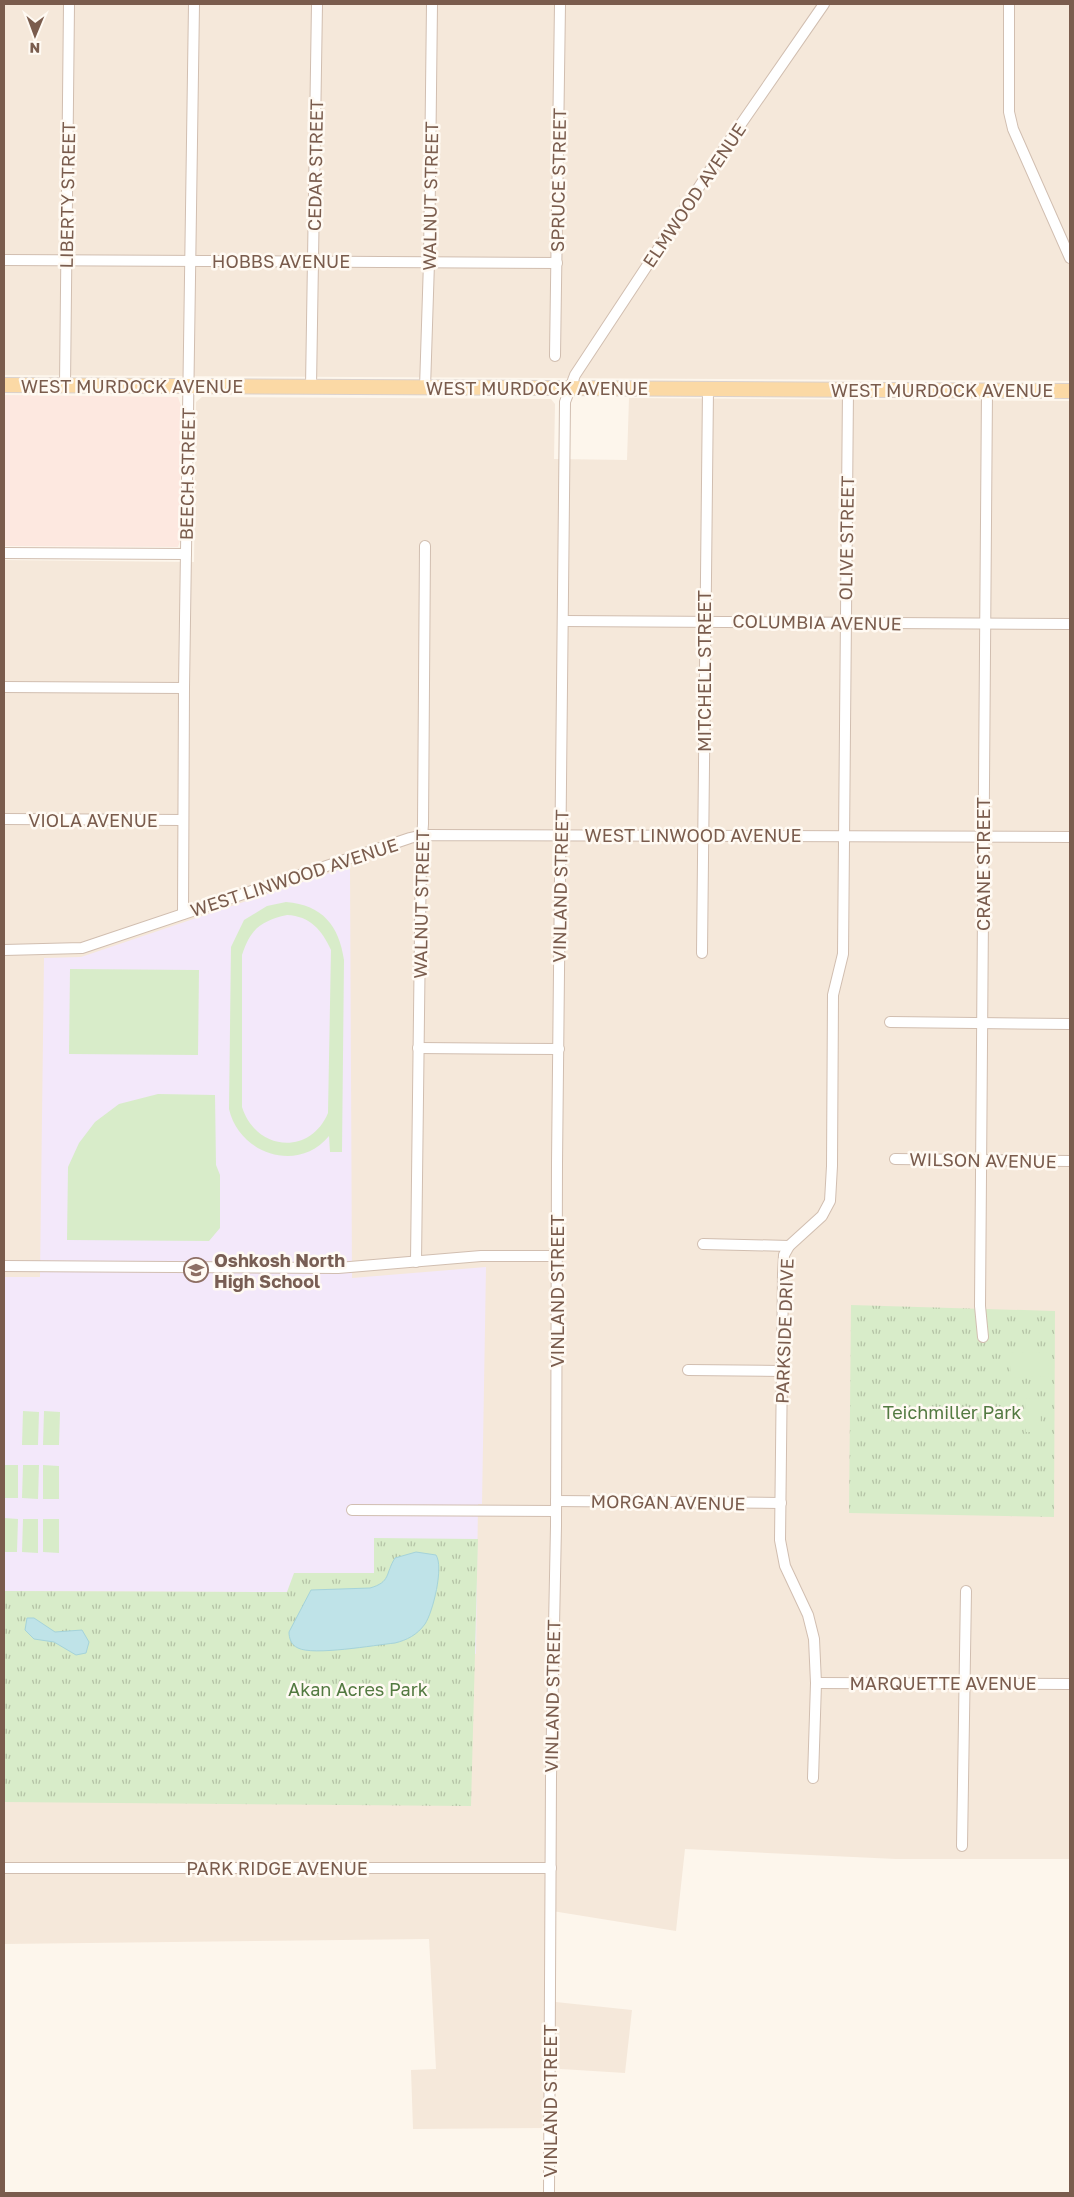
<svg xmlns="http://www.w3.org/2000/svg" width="1074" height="2197" font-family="'Golos Text',sans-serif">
  <defs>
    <pattern id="grass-tufts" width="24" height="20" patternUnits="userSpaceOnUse" patternTransform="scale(1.25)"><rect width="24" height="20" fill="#d8ecc9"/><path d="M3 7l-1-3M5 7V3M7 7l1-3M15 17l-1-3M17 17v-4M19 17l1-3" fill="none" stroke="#b4c2a5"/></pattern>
  </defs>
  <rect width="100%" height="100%" fill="#fdf6ec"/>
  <g fill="#f5e8da">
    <polygon points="4,4 1070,4 1070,381 4,375"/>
    <polygon points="202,397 551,399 555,404 554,459 627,460 629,398 1070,401 1070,1859 896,1859 685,1849 676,1931 546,1910 546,2001 632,2010 625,2073 545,2068 544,2128 413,2129 411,2070 436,2069 429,1939 4,1944 4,560 194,562 196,402"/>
  </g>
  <polygon fill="#fde8e0" points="4,395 178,397 181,406 180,541 178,547 4,546"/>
  <polygon fill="#f3e8fa" points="350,866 352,1278 486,1267 482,1504 478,1504 476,1654 287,1592 4,1591 4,1277 40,1277 44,958 81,957"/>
  <g fill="url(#grass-tufts)">
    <polygon points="851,1305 1055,1311 1054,1517 849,1513"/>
    <polygon points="374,1538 478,1539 471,1806 4,1802 4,1591 287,1592 294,1573 374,1573"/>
  </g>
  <g fill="#d8ecc9" fill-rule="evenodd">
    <path d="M286,902C323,905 339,926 344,960L342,1152H330L329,1136C298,1174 239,1154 229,1109L231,947L244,920L267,906ZM287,915C310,916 322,930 331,950L328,1113C310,1156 256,1151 242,1107V955C250,930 260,921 287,915Z"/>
    <polygon points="70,969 199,970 198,1055 69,1054"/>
    <polygon points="158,1094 215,1095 216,1165 220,1175 220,1228 209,1241 67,1240 68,1167 79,1143 95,1122 119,1104"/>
    <polygon points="1048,1352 1049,1376 1011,1378 1009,1353"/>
    <polygon points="1040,1398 1041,1432 1026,1432 1025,1399"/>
    <polygon points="1005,1399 1020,1399 1022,1432 1006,1433"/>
    <polygon points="23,1411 39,1412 38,1445 22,1445"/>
    <polygon points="44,1411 60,1412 59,1445 43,1445"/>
    <rect x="4" y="1465" width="14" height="33"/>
    <polygon points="23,1465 39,1465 38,1499 22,1498"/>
    <polygon points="43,1465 59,1466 59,1499 43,1499"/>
    <polygon points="4,1518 18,1519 17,1552 4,1552"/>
    <polygon points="23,1519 38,1519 38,1553 22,1552"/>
    <polygon points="43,1519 59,1519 59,1553 43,1552"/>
  </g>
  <g fill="#bfe3e8" stroke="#a5d3da">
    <path d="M416,1552L436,1555C444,1567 433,1612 425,1624C417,1635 407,1640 395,1643C375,1645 313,1656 298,1648C291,1645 289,1638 289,1632L311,1590L370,1588C391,1582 385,1574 395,1558Z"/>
    <polygon points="27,1618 34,1618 55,1632 82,1630 89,1642 86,1653 76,1655 54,1642 34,1639 25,1630"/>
  </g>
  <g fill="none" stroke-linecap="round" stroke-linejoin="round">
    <defs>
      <g id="minor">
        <polyline points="1009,4 1009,112 1013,129 1070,258"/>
        <polyline points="4,260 557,263"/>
        <polyline points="555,356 560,4"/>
        <polyline points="65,386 69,4"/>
        <polyline points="311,387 317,4"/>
        <polyline points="425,388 429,262 432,4"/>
        <polyline points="4,553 186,554"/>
        <polyline points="564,621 1070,624"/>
        <polyline points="4,687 184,688"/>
        <polyline points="4,819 183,820"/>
        <polyline points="183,914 184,688 194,4"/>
        <polyline points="4,950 82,948 410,838 423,835 1070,837"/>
        <polyline points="702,953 708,389"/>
        <polyline points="890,1022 1070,1024"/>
        <polyline points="418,1048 559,1049"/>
        <polyline points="895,1159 1070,1161"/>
        <polyline points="703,1244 789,1246"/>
        <polyline points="416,1262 421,849 423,824 425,546"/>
        <polyline points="4,1266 338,1268 481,1256 558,1256"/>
        <polyline points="983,1337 980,1306 987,391"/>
        <polyline points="688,1370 782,1371"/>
        <polyline points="556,1501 781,1503"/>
        <polyline points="352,1510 556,1511"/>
        <polyline points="816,1683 1070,1684"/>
        <polyline points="813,1778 816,1683 814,1639 808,1615 785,1566 780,1540 783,1274 784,1255 789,1246 822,1216 830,1201 832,1166 833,995 843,954 848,390"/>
        <polyline points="962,1846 966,1591"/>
        <polyline points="4,1868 551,1868"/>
        <polyline points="549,2193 551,1777 556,1526 557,1163 565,402 575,375 732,137 824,4"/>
      </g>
      <polyline id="major" points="4,385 1070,391"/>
    </defs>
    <use href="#minor" stroke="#d1beb0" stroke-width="12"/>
    <use href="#major" stroke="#dad1cd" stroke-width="16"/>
    <use href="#minor" stroke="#fff" stroke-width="10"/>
    <use href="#major" stroke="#fbd9a5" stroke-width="14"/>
  </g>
  <defs>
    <symbol id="school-ring" viewBox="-11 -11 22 22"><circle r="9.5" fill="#fffaf3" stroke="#8d6e63" stroke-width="1.5"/><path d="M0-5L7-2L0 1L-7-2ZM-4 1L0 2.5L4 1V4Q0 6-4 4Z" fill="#8d6e63"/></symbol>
  </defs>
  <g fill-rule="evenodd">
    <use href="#school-ring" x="182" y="1256" width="28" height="28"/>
  </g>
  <g text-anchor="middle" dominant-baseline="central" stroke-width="5" stroke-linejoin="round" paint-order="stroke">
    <g font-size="18" fill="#7a5c4d" stroke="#fffaf3">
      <text transform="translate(315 165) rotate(-89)">CEDAR STREET</text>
      <text transform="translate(558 180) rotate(-89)">SPRUCE STREET</text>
      <text transform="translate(67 195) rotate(-89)">LIBERTY STREET</text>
      <text transform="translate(694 195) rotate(-56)">ELMWOOD AVENUE</text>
      <text transform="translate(430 196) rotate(-89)">WALNUT STREET</text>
      <text x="281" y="261">HOBBS AVENUE</text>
      <text x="132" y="386">WEST MURDOCK AVENUE</text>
      <text x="537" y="388">WEST MURDOCK AVENUE</text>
      <text x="942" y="390">WEST MURDOCK AVENUE</text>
      <text transform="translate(187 474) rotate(-89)">BEECH STREET</text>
      <text transform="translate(846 538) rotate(-89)">OLIVE STREET</text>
      <text transform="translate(817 622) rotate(1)">COLUMBIA AVENUE</text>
      <text transform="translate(704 671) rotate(-90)">MITCHELL STREET</text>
      <text x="93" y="820">VIOLA AVENUE</text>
      <text x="693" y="835">WEST LINWOOD AVENUE</text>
      <text transform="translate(983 864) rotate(-90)">CRANE STREET</text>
      <text transform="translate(294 877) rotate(-18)">WEST LINWOOD AVENUE</text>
      <text transform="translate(560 886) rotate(-89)">VINLAND STREET</text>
      <text transform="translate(421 904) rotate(-89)">WALNUT STREET</text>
      <text transform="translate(983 1160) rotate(1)">WILSON AVENUE</text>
      <text transform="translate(557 1291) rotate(-90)">VINLAND STREET</text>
      <text transform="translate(784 1331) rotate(-88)">PARKSIDE DRIVE</text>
      <text transform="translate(668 1502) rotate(1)">MORGAN AVENUE</text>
      <text x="943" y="1683">MARQUETTE AVENUE</text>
      <text transform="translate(552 1696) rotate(-89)">VINLAND STREET</text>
      <text x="277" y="1868">PARK RIDGE AVENUE</text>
      <text transform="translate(550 2101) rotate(-90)">VINLAND STREET</text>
    </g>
    <g font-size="18" font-weight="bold" fill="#785e54" stroke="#fffaf3" text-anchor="start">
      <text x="214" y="1260">Oshkosh North<tspan x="214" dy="21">High School</tspan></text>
    </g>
    <g font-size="18" fill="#537a41" stroke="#fffaf3">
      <text x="952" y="1412">Teichmiller Park</text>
      <text x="358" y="1689">Akan Acres Park</text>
    </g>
  </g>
  <rect width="1074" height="2197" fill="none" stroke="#7a5c4d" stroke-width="10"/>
  <g transform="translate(35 35) rotate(181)" stroke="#fffaf3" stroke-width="4" paint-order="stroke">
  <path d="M0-4L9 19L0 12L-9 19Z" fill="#7a5c4d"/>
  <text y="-8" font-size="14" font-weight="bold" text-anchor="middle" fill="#7a5c4d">N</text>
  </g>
</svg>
